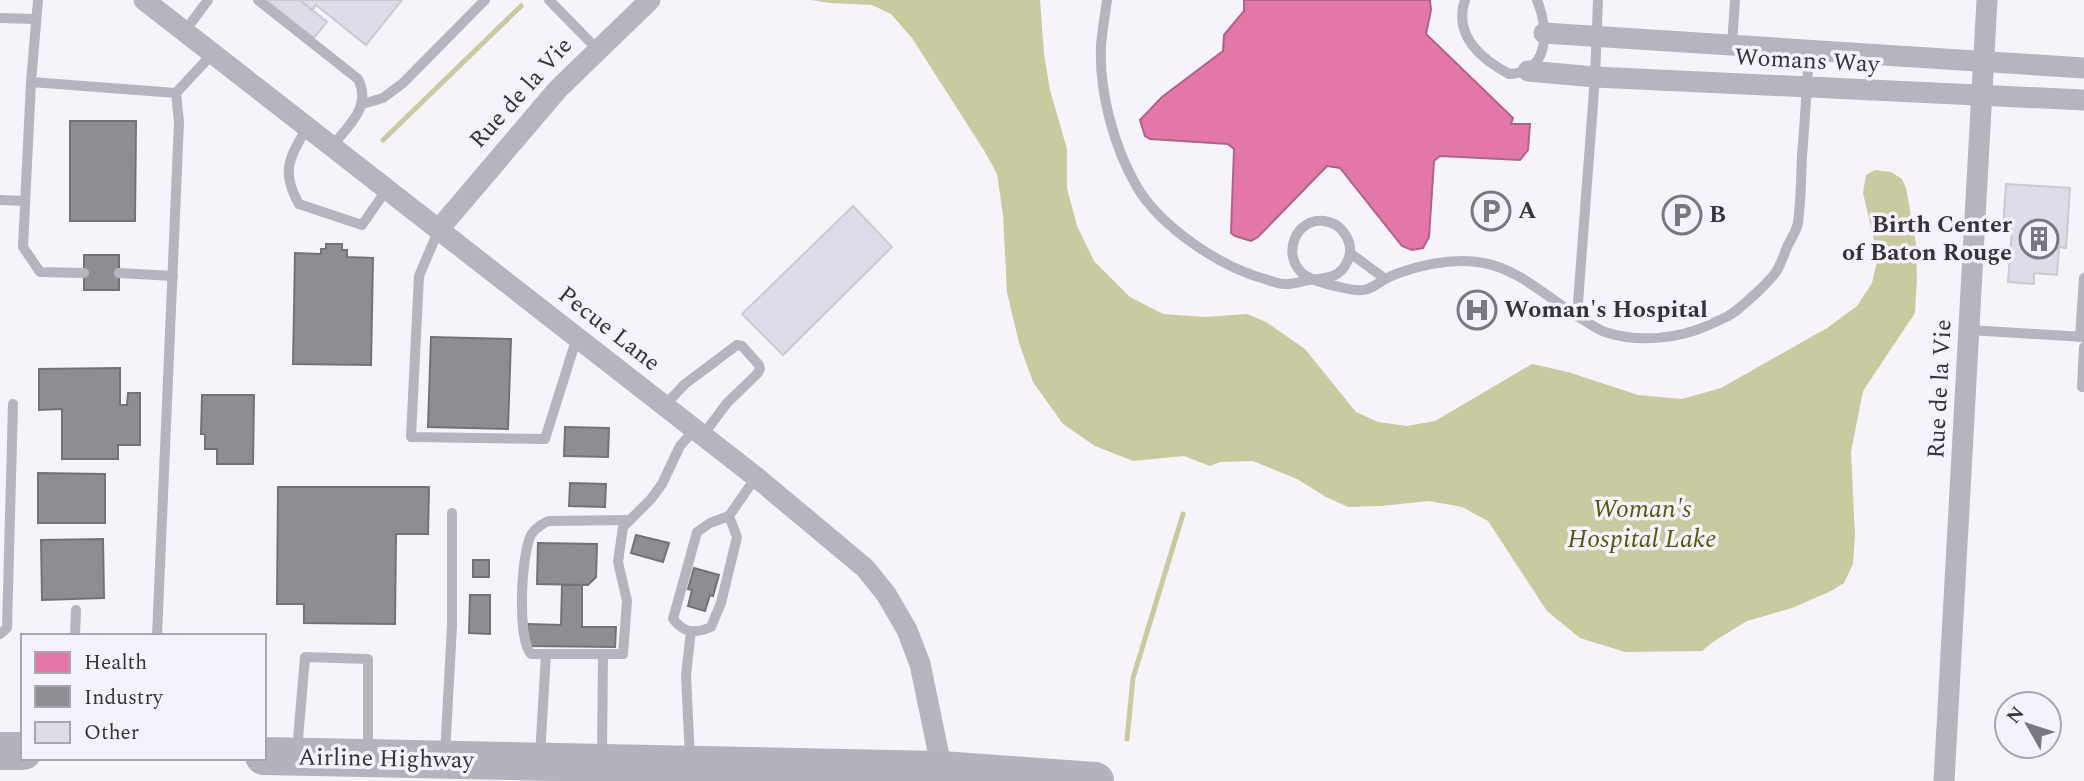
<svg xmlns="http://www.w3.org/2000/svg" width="2084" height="781" font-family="Spectral,serif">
  <rect width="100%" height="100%" fill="#f6f4fa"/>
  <polygon fill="#c8ca9f" points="811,0 1040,0 1044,54 1050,90 1067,149 1067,188 1077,226 1094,261 1130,297 1163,314 1205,317 1247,314 1266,322 1305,349 1356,412 1378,422 1407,426 1435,421 1532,364 1568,372 1638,395 1682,399 1721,388 1827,328 1857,306 1872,283 1878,257 1863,193 1866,175 1875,170 1891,172 1902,179 1906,188 1916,244 1917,277 1915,313 1863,391 1851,452 1855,535 1853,564 1844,583 1831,591 1792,608 1747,621 1713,642 1702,651 1625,652 1580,638 1547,611 1488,521 1462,507 1429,501 1381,506 1348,507 1326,497 1297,479 1253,461 1220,462 1210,466 1184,456 1133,461 1095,446 1063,424 1033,382 1019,343 1007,292 1003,215 997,174 985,152 912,38 891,14 872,5 830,3"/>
  <polygon fill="#e377a8" stroke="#af6388" stroke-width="2" points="1244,0 1430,0 1431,10 1426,34 1513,118 1511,124 1530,124 1528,150 1520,160 1440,156 1434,161 1429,237 1423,248 1412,250 1402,246 1340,168 1327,166 1258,237 1251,241 1235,236 1231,233 1234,149 1228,144 1150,139 1145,136 1140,120 1162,97 1223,51 1224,35 1244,11"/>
  <g fill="#8d8d92" stroke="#737278" stroke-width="2">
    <polygon points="70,121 136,121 135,221 70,221"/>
    <polygon points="326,244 342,244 342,250 347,250 347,257 373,258 371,365 293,364 295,253 321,254 321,249 326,249"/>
    <rect x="84" y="255" width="35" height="35"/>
    <polygon points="431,337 511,339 508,429 428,427"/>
    <polygon points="120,368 120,405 127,405 128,393 140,393 140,445 118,445 118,459 62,459 62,409 39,410 39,369"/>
    <polygon points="202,395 254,395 253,464 217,464 217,449 205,449 205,434 201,434"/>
    <polygon points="565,427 609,428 608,457 564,456"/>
    <polygon points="38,473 105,474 105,523 38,523"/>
    <polygon points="570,483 606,484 605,507 569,506"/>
    <polygon points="278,487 429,487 428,534 396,534 395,624 304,623 304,604 277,604"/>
    <polygon points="636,535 669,543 663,562 631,553"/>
    <polygon points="103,539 104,598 42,600 41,540"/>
    <polygon points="538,543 597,544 596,577 588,585 537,584"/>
    <rect x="473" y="560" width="16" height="17"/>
    <polygon points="694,568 719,575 713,596 710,595 705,611 688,606 692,590 688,589"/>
    <polygon points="562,585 582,585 582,627 616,627 615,647 528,646 528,624 561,625"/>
    <polygon points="470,595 490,595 490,634 469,633"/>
  </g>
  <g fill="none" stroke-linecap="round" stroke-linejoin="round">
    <g stroke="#c8ca9f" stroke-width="5">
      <polyline points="383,140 521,6"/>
      <polyline points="1127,739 1133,678 1183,514"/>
    </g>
  </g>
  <g fill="#dfdbe9" stroke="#cccad1" stroke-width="2">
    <polygon points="266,0 300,0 327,22 314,38"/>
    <polygon points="300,0 402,0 366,45 316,5 312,10"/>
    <polygon points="2006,184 2070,188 2066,248 2059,247 2057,275 2034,273 2034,284 2008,282 2012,230 2003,229"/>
    <polygon points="853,206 892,247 783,355 742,314"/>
  </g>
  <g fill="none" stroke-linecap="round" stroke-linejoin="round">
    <g stroke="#b7b4be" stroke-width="10">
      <polyline points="38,0 31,82 176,93 179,122 157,636"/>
      <path d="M258,0L358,79C372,107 349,125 332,146"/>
      <polyline points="549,0 597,49"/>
      <path d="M1107,0C1105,15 1102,31 1101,46C1099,93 1114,147 1137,187C1161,227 1220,267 1265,279C1271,281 1278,284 1284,284C1292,285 1302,281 1310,280C1327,278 1341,278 1348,260C1355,243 1342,223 1324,221C1296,218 1282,253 1301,272C1310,281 1331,285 1344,288C1374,296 1374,281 1399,273C1425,264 1456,258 1484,263C1521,270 1550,300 1582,319C1589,323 1597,329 1605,332C1638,343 1678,339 1709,325C1717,321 1726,318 1733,313C1743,306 1770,281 1776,272C1781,264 1784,255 1787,247C1791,240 1796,231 1798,223C1801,201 1801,178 1802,156C1805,121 1807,85 1809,50"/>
      <path d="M1465,0C1453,35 1481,59 1509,74C1550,73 1549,29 1537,0"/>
      <polyline points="0,18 36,19"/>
      <polyline points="185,31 208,0"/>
      <polyline points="1732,45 1735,0"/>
      <polyline points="31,82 23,247 40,272 84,273"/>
      <polyline points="176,93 213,53"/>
      <polyline points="362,104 383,98 403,83 485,0"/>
      <path d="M307,127C290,158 280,170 299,204L362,225L387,189"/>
      <polyline points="0,200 25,201"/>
      <polyline points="439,229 419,276 411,437 545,439 577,337"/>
      <polyline points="1350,253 1384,278"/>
      <polyline points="119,273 173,276"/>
      <polyline points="1577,316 1595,77 1598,0"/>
      <polyline points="1969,330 2084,337"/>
      <polyline points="2080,337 2084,278"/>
      <polyline points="2084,347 2082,387 2084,387"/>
      <polyline points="665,405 685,384 737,345 742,346 759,365 760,369 757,374 727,403 703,435"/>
      <path d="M729,516L737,537L721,603L711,627C694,634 684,633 673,619L697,532L710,523L729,516L756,477"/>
      <polyline points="0,634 7,628 13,404"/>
      <polyline points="75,636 76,610"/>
      <path d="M546,654H531C517,638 521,554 531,535C535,528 541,525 548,521L630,520"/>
      <polyline points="297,751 305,657 368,659 368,752"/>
      <polyline points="445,754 452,626 452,513"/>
      <polyline points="540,756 546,654 623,654 627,601 618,562 623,527 651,499 662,484 680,446 695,429"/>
      <polyline points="602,756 603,654"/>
      <polyline points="690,759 686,675 691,631"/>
    </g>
    <g stroke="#b7b4be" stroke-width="21">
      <polyline points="144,0 756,477 865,568 886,594 907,630 920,664 942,770"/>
      <polyline points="1544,33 2084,68"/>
      <polyline points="1528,71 1595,77 2084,100"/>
      <polyline points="439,229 558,89 650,0"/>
      <polyline points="1944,781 1987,0"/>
    </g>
    <g stroke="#b5b2bb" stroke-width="38">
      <polyline points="0,751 23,751"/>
      <polyline points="264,756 942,770 1095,781"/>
    </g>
  </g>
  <defs>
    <symbol id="parking-ring" viewBox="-11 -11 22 22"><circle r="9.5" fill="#f5f2fc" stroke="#79777f" stroke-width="1.5"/><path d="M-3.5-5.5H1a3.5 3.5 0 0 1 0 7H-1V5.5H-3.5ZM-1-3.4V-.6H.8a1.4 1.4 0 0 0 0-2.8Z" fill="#79777f"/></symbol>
    <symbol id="building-ring" viewBox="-11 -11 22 22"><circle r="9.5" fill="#f5f2fc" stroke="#79777f" stroke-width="1.5"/><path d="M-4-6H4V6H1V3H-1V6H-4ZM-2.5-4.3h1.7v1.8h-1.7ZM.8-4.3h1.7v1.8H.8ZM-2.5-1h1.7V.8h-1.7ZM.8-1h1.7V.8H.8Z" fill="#79777f"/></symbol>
    <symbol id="hospital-ring" viewBox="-11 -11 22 22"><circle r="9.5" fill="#f5f2fc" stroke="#79777f" stroke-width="1.5"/><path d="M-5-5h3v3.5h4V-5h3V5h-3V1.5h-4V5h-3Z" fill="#79777f"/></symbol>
  </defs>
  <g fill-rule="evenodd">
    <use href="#parking-ring" x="1469" y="189" width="44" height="44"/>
    <use href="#parking-ring" x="1660" y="193" width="44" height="44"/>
    <use href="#building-ring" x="2017" y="217" width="44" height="44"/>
    <use href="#hospital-ring" x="1455" y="288" width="44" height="44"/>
  </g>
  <g text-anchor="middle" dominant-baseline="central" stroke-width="7" stroke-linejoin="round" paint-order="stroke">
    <g font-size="24" fill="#36333d" stroke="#f5f2fc">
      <text transform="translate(1807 61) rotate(3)">Womans Way</text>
      <text transform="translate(521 93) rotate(-48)">Rue de la Vie</text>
      <text transform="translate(609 329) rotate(38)">Pecue Lane</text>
      <text transform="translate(1940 389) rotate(-87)">Rue de la Vie</text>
      <text transform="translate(386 759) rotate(1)">Airline Highway</text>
    </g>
    <g font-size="24" font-weight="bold" fill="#36333d" stroke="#f5f2fc" text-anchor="start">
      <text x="1518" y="211">A</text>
      <text x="1709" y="215">B</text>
      <text x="2012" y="225" text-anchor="end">Birth Center<tspan x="2012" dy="28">of Baton Rouge</tspan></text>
      <text x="1504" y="310">Woman's Hospital</text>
    </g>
    <g font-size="26" font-style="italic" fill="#57580d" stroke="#f5f2fc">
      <text x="1642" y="509">Woman's<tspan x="1642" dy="30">Hospital Lake</tspan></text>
    </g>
  </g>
  <rect x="21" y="634" width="245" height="126" fill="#f5f2fc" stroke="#a9a6b0" stroke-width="2"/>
  <rect x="35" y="652" width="35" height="21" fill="#e377a8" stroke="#a9a6b0" stroke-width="2"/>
  <text x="84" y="669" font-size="21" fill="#36333d">Health</text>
  <rect x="35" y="686" width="35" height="21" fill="#8d8d92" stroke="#a9a6b0" stroke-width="2"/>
  <text x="84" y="704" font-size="21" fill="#36333d">Industry</text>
  <rect x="35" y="722" width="35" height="21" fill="#dfdbe9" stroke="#a9a6b0" stroke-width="2"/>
  <text x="84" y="739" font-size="21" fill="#36333d">Other</text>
  <g transform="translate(2028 725) rotate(309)"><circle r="33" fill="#f5f2fc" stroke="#a9a6b0" stroke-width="2"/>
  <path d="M0-5L12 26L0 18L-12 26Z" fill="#79777f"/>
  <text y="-10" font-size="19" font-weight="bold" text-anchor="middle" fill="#36333d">N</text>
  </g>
</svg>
